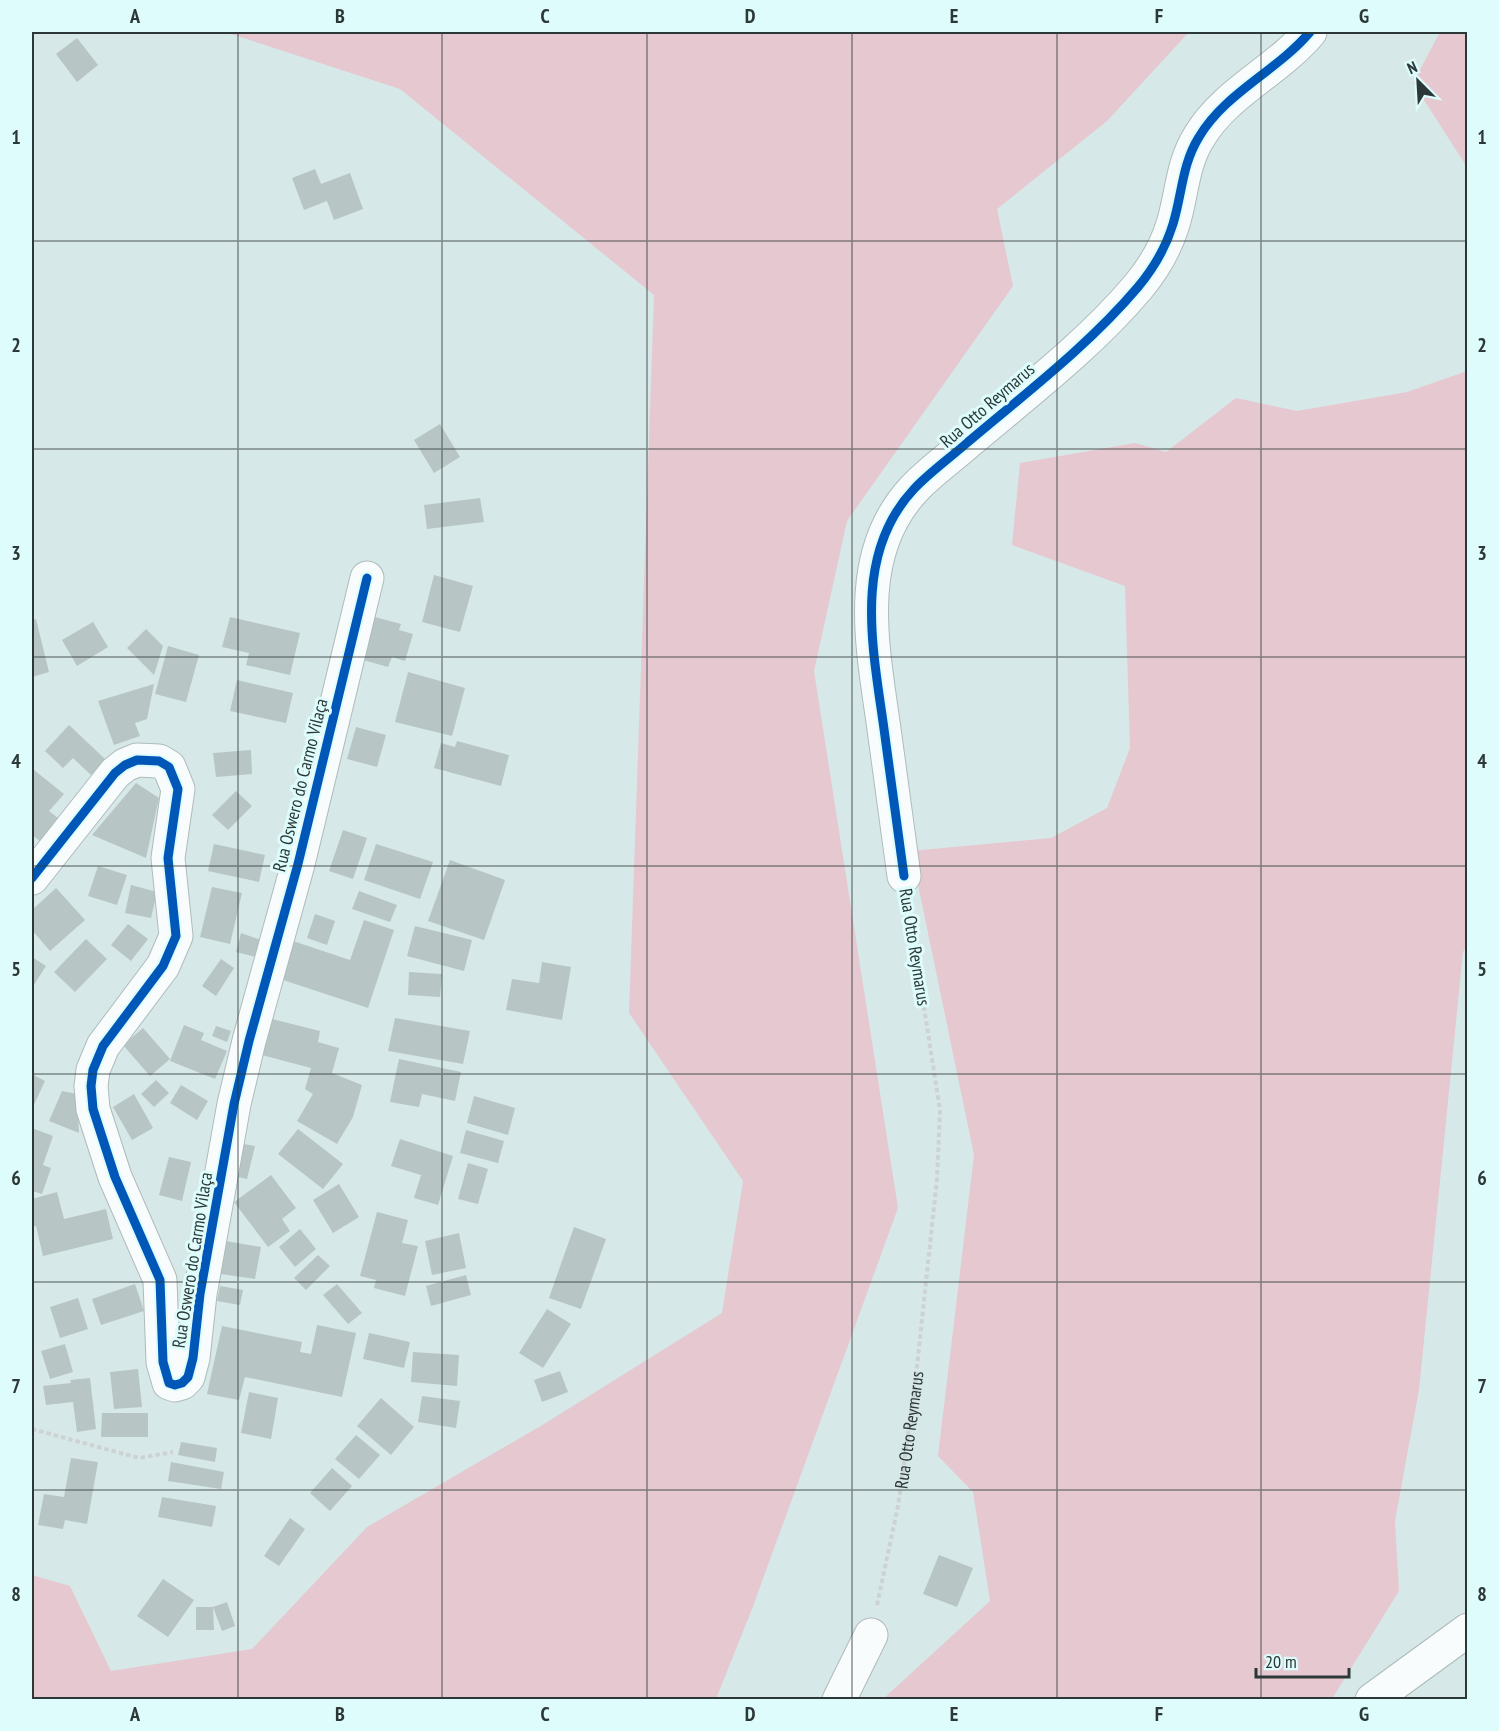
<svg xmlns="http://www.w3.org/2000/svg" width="1499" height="1731" font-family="'PT Sans Narrow',sans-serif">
  <rect width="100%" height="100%" fill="#d7e8e8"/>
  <g fill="#e6c8d0">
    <polygon points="225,32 1189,32 1107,121 997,209 1013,286 847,521 814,671 898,1208 752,1609 716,1699 32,1699 32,1575 70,1586 111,1671 252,1649 367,1527 544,1424 722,1313 743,1181 629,1013 654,295 400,89"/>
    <polygon points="1440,32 1467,32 1467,167 1413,83"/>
    <polygon points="1467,371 1467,945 1463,952 1419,1390 1395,1521 1399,1591 1332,1699 882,1700 990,1601 973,1492 938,1456 974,1155 911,851 1051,838 1107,808 1130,748 1125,586 1012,545 1020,463 1135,443 1166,452 1236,398 1297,411 1407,392"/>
  </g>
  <g fill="#b8c5c5">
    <polygon points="77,38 98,65 77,82 56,54"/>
    <polygon points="315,169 321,184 350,173 363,209 334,220 327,201 304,210 292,178"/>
    <polygon points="440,424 460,457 434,473 414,440"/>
    <polygon points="480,498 484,522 427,529 424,505"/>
    <polygon points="434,575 473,586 460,632 422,622"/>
    <polygon points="230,617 300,633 290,675 246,665 249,653 222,647"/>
    <polygon points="375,617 401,624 399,630 413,634 405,661 392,657 388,667 363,660"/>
    <polygon points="36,619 49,672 32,677 32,620"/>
    <polygon points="93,622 108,647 77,666 62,640"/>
    <polygon points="146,629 163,646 154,675 127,648"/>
    <polygon points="168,646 199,655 186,702 155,694"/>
    <polygon points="408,672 465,688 452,736 395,722"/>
    <polygon points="237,680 293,693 286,723 230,711"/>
    <polygon points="154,684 147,719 135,723 140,736 114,745 98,701"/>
    <polygon points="69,725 105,759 91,775 73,758 63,768 45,751"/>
    <polygon points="356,727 386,735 377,767 347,759"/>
    <polygon points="457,741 509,755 501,786 434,768 441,743 455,747"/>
    <polygon points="251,750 252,774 216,777 213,753"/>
    <polygon points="34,770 64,794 49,811 58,818 40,841 32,835 32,773"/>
    <polygon points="136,783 159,798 146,858 92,835"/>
    <polygon points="236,791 252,806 228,830 212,815"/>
    <polygon points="343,830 367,838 353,879 329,871"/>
    <polygon points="214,844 265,855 259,882 208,871"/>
    <polygon points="376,844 433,862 420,899 364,880"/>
    <polygon points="450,860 505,880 484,940 428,921"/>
    <polygon points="98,866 127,875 117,905 88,896"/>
    <polygon points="131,885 157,892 151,918 125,913"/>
    <polygon points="212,887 242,893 230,944 200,937"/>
    <polygon points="56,888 85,920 50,951 32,930 32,910"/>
    <polygon points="359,891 397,905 390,922 352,909"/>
    <polygon points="315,914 335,921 327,945 307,938"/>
    <polygon points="364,920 394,930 368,1008 280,979 293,941 350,960"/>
    <polygon points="128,924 148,939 131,961 111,945"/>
    <polygon points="415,926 472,940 464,971 407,956"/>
    <polygon points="241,933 261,940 256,957 236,952"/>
    <polygon points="86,939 107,959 75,992 54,972"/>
    <polygon points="32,957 46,966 32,988"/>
    <polygon points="221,959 234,968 216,996 202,986"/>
    <polygon points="542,962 571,967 562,1020 506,1010 512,979 539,983"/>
    <polygon points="409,972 442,974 440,997 408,995"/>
    <polygon points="268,1018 320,1031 318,1042 339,1048 332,1073 362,1085 353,1117 337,1144 297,1121 313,1094 305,1089 311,1068 258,1054"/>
    <polygon points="395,1018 470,1031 463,1064 388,1051"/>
    <polygon points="184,1025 204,1033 201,1040 227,1051 215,1079 170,1061"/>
    <polygon points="216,1026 231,1031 227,1042 212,1036"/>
    <polygon points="143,1028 170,1059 150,1076 123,1045"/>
    <polygon points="399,1059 461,1072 455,1101 422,1094 419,1107 390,1102"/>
    <polygon points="32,1074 45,1081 32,1109"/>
    <polygon points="156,1080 169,1093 154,1107 141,1094"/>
    <polygon points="181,1085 208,1101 197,1120 170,1103"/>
    <polygon points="62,1091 77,1094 79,1133 49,1121"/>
    <polygon points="134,1094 153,1128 132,1140 113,1107"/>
    <polygon points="474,1096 515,1108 508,1135 467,1123"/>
    <polygon points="32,1128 53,1136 43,1165 51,1168 42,1194 32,1191"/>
    <polygon points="298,1129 343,1164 323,1189 278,1154"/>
    <polygon points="466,1130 504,1141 498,1163 460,1153"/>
    <polygon points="400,1139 453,1156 438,1205 414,1198 421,1175 391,1166"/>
    <polygon points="238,1143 255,1146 247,1179 230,1175"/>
    <polygon points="169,1157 191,1162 182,1201 159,1195"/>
    <polygon points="468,1163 488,1169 478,1204 458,1199"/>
    <polygon points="271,1175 296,1208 282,1219 290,1231 268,1247 234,1202"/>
    <polygon points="339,1184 359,1217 333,1233 313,1200"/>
    <polygon points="57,1192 64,1219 106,1209 113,1239 43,1256 36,1226 32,1227 32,1199"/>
    <polygon points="377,1212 408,1220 402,1243 418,1246 405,1296 374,1288 376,1280 360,1276"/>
    <polygon points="574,1227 606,1239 581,1309 549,1298"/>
    <polygon points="300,1229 316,1249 295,1267 279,1247"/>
    <polygon points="459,1233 466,1268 432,1275 425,1241"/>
    <polygon points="220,1240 261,1247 255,1279 214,1273"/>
    <polygon points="318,1255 330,1266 306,1290 294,1278"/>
    <polygon points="466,1275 471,1295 431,1306 426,1286"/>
    <polygon points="135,1284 144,1311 101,1325 92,1299"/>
    <polygon points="337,1284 362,1313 348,1324 323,1295"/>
    <polygon points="220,1286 243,1290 240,1305 217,1301"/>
    <polygon points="78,1298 88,1329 60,1338 50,1307"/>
    <polygon points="547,1309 571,1324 543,1368 519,1353"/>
    <polygon points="317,1325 356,1333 342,1397 245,1377 239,1400 207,1394 222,1326 302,1342 300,1352 311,1354"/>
    <polygon points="369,1333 410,1342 404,1368 363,1359"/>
    <polygon points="65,1344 73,1372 50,1379 41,1351"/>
    <polygon points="413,1352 459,1355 457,1386 411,1382"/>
    <polygon points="138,1369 142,1407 114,1409 110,1372"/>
    <polygon points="560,1371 568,1392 542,1402 534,1380"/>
    <polygon points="90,1378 96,1429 77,1432 73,1402 46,1405 43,1386 71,1383 70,1380"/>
    <polygon points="249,1392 278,1398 271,1439 241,1433"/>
    <polygon points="422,1396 460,1401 456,1428 418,1422"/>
    <polygon points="381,1398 414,1427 391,1455 357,1426"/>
    <polygon points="102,1413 148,1413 148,1437 101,1437"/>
    <polygon points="356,1435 380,1455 359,1479 335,1459"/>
    <polygon points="181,1442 217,1448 215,1462 178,1455"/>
    <polygon points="71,1458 98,1462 87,1524 65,1520 63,1529 38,1525 44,1494 64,1497"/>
    <polygon points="171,1462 224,1472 221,1489 168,1481"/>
    <polygon points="332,1468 352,1486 330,1511 310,1493"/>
    <polygon points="162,1497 216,1506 212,1527 158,1517"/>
    <polygon points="290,1518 305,1529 279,1566 264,1556"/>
    <polygon points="939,1555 973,1568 957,1607 923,1594"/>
    <polygon points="163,1579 194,1600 168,1637 137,1616"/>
    <polygon points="227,1602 235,1626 222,1631 213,1607"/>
    <polygon points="196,1607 213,1607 214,1630 196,1630"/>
  </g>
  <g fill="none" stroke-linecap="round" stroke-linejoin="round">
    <defs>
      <g id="minor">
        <path d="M904,876C897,827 891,778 884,729C873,649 852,555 914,489C930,472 950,458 968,442C1026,393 1089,345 1138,287C1153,269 1166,247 1173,224C1182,195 1182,164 1199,137C1225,93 1277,71 1310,32"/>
        <polyline points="32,878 115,773 125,765 137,760 159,761 169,767 178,789 168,858 176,936 163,966 103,1046 93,1070 91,1086 93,1109 115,1177 160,1280 163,1362 169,1383 175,1385 182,1383 188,1377 193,1358 200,1294 234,1104 249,1041 298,864 367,578"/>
        <polyline points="839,1700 871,1635"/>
        <polyline points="1372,1700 1468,1630"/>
      </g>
    </defs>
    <use href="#minor" stroke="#aebbbb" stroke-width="35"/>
    <g stroke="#cdd2d2" stroke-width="4" stroke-dasharray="4.5 3" stroke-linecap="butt">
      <polyline points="32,1429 139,1458 173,1452"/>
      <path id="s1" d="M877,1605L898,1506L915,1385L937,1179L940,1110L908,905"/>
    </g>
    <use href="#minor" stroke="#f9fcfc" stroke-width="33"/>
    <defs>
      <g id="cycleway">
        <path d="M904,876C897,827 891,778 884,729C873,649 852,555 914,489C930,472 950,458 968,442C1026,393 1089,345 1138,287C1153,269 1166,247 1173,224C1182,195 1182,164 1199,137C1225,93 1277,71 1310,32"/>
        <polyline points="32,878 115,773 125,765 137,760 159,761 169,767 178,789 168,858 176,936 163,966 103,1046 93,1070 91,1086 93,1109 115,1177 160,1280 163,1362 169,1383 175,1385 182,1383 188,1377 193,1358 200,1294 234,1104 249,1041 298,864 367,578"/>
      </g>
    </defs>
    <use href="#cycleway" stroke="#ddfcfb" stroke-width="13"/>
    <use href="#cycleway" stroke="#0057b8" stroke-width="9"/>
  </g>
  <path fill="none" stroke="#2b3837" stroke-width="1.5" stroke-opacity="0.55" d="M238,32V1700M442,32V1700M647,32V1700M852,32V1700M1057,32V1700M1261,32V1700M32,241H1468M32,449H1468M32,657H1468M32,866H1468M32,1074H1468M32,1282H1468M32,1490H1468"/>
  <g text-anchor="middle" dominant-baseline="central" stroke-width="6" stroke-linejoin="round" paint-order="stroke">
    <g font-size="18" fill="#2b3837" stroke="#ddfcfb">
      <text transform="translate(987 405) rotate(-41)">Rua Otto Reymarus</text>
      <text transform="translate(300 785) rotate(-76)">Rua Oswero do Carmo Vilaça</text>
      <text transform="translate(915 947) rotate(81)">Rua Otto Reymarus</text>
      <text transform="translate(192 1260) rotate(-81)">Rua Oswero do Carmo Vilaça</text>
      <text stroke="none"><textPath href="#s1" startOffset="178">Rua Otto Reymarus</textPath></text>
    </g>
  </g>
  <rect width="1499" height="1731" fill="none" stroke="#ddfcfb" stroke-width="66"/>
  <g transform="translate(1418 81) rotate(336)" stroke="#ddfcfb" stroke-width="4.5" paint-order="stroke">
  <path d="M0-4.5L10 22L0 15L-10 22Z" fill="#2b3837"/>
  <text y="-9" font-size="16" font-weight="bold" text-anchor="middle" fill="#2b3837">N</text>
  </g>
  <path d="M1256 1668v9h93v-9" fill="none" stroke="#2b3837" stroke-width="3"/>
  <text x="1265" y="1668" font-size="18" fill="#2b3837" stroke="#ddfcfb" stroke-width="4.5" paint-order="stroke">20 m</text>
  <rect x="33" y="33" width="1433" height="1665" fill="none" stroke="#2b3837" stroke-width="2"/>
  <g font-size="20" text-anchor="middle" font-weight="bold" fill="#2b3837">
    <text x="135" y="23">A</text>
    <text x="340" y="23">B</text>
    <text x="545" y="23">C</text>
    <text x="750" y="23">D</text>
    <text x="954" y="23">E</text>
    <text x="1159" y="23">F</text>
    <text x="1364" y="23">G</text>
    <text x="16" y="144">1</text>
    <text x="1482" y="144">1</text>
    <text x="16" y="352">2</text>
    <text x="1482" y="352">2</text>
    <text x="16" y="560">3</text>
    <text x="1482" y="560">3</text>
    <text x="16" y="768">4</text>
    <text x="1482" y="768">4</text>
    <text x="16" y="976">5</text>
    <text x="1482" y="976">5</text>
    <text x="16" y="1185">6</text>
    <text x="1482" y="1185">6</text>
    <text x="16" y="1393">7</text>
    <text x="1482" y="1393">7</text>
    <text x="16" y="1601">8</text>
    <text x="1482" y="1601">8</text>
    <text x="135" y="1721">A</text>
    <text x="340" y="1721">B</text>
    <text x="545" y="1721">C</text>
    <text x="750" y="1721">D</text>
    <text x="954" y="1721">E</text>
    <text x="1159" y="1721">F</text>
    <text x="1364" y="1721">G</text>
  </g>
</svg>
